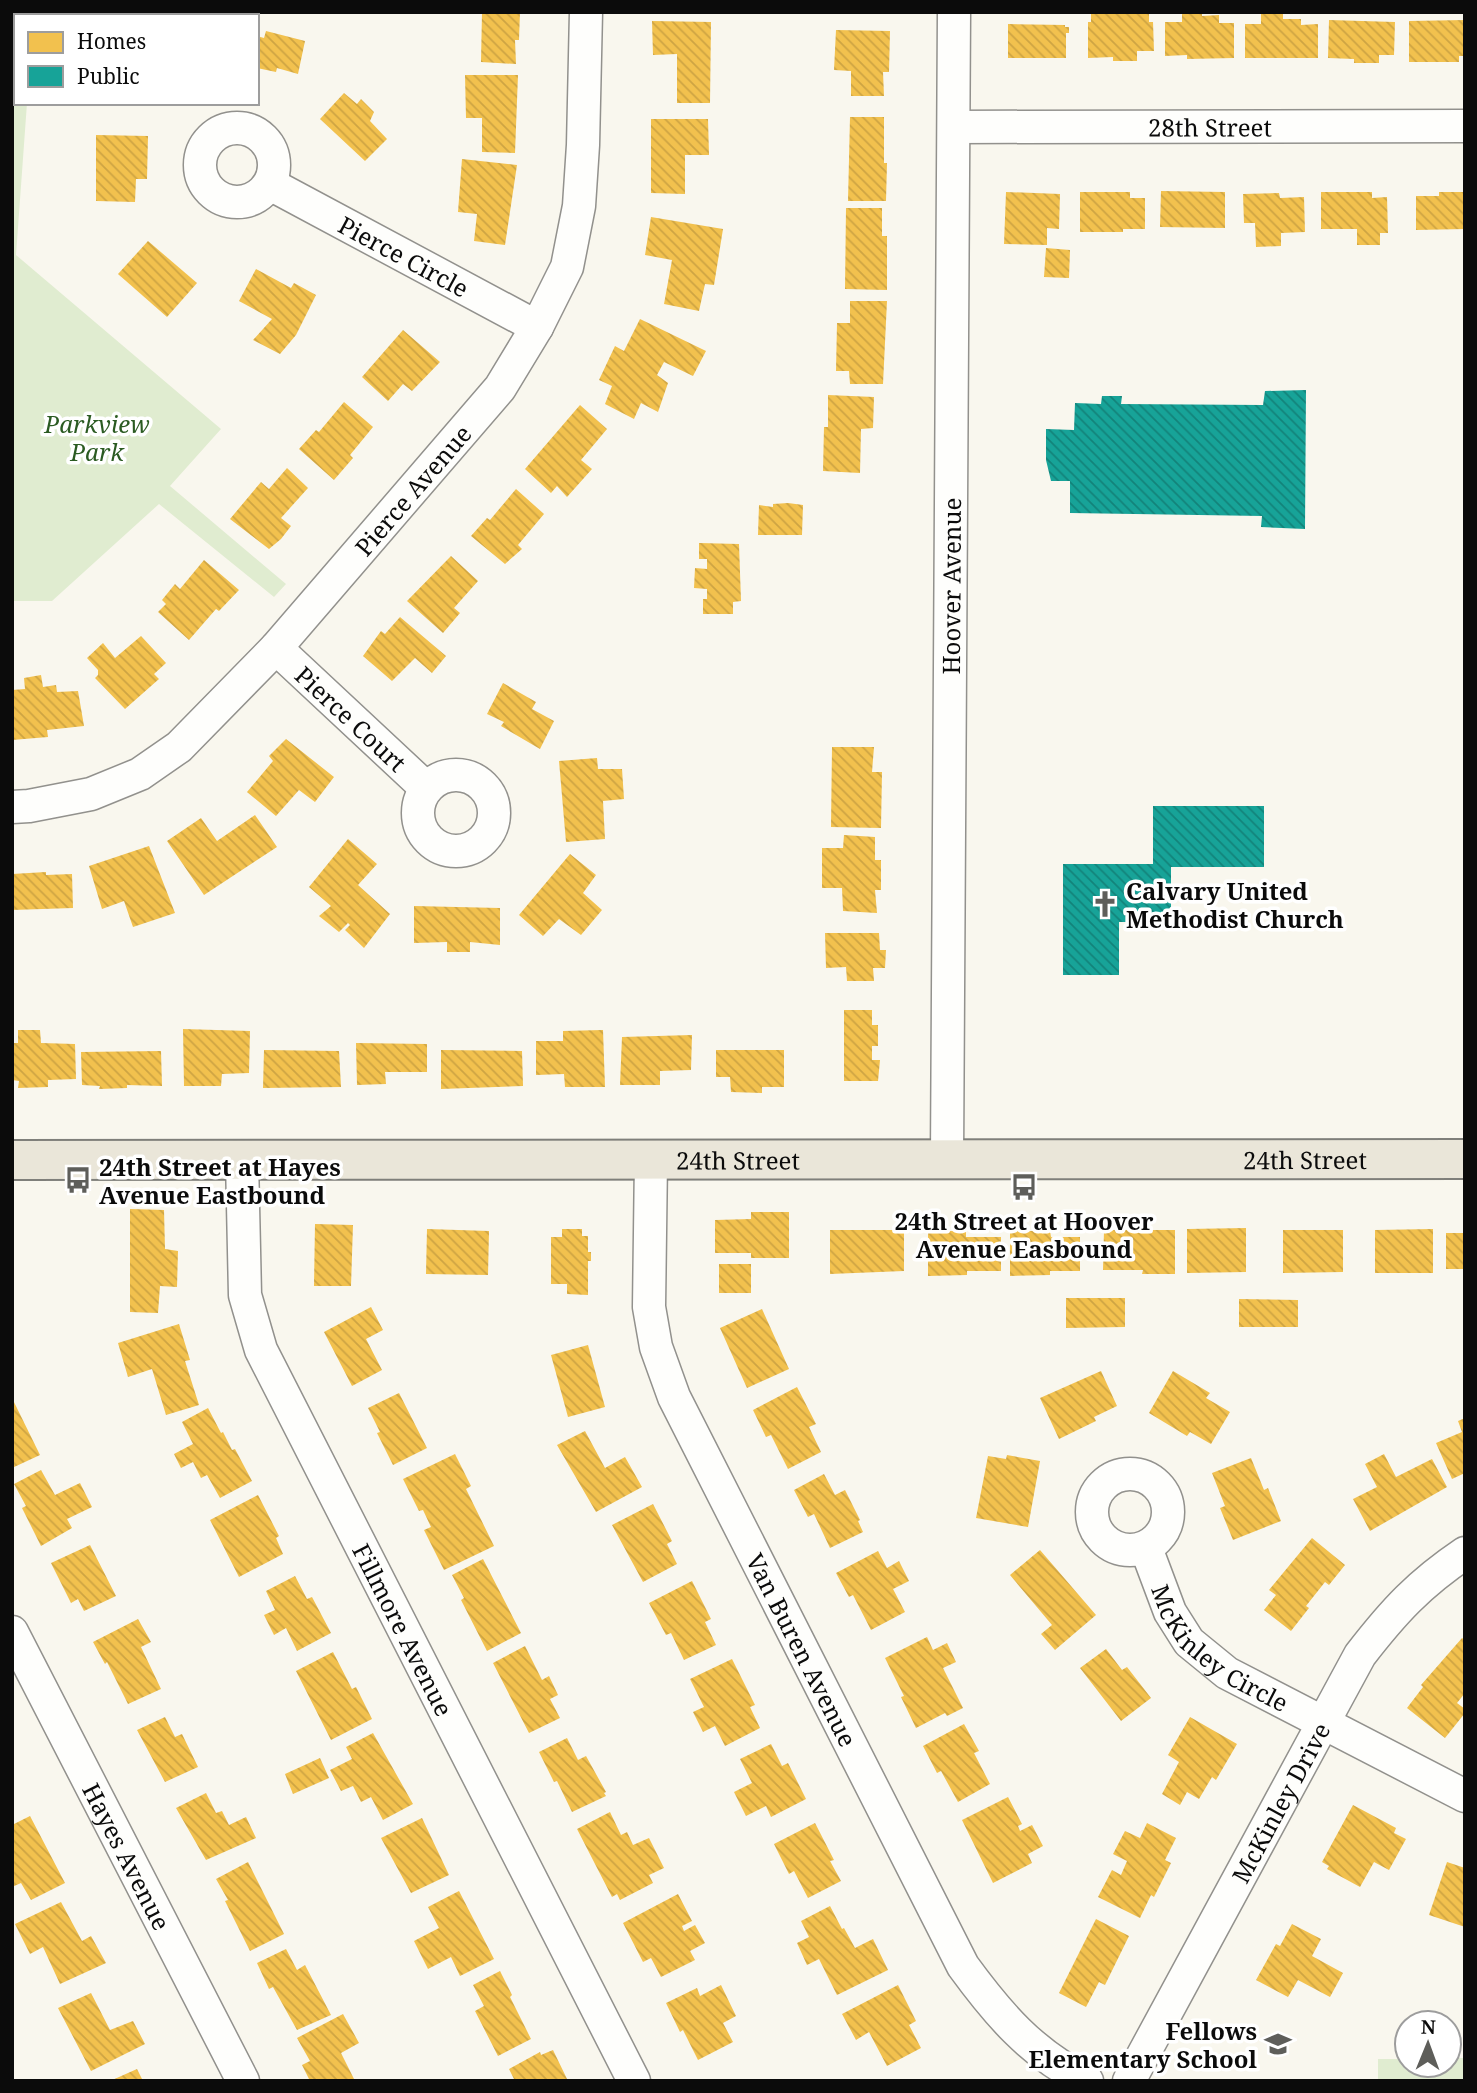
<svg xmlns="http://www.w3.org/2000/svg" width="1477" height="2093" font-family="'Noto Serif',serif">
  <defs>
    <pattern id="homes-back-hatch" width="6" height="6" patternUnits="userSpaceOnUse" patternTransform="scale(1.75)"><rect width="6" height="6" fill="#f2c14e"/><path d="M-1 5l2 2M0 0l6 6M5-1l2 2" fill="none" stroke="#cea443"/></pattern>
    <pattern id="public-back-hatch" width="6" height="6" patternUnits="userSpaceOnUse" patternTransform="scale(1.75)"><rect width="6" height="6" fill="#17a398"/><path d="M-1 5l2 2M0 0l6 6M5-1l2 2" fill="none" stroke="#13837a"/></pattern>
  </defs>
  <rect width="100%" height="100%" fill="#f9f7ee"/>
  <g fill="#e0ecd0">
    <polygon points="12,12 34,12 33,16 16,16 16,103 27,103 16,255 221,429 170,486 286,584 274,597 159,504 52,601 12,601"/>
    <polygon points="1449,2058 1465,2058 1465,2081 1378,2081 1378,2059 1407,2059 1407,2065 1449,2065"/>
  </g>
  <g fill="url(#homes-back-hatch)">
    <polygon points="482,12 520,12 519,40 515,40 516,64 481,62"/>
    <polygon points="1091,12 1149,12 1149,22 1153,22 1154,51 1137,51 1137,61 1113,61 1113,57 1088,58 1088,22 1091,22"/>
    <polygon points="1182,12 1202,12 1202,16 1219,15 1219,23 1234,23 1234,58 1187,59 1187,55 1165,56 1165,22 1182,22"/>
    <polygon points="1261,12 1283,12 1283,19 1301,19 1301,25 1318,24 1318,58 1245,58 1245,24 1261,24"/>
    <polygon points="1329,20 1395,22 1394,55 1379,55 1379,63 1354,63 1354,59 1328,58"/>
    <polygon points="1465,20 1465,56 1459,56 1459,62 1409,62 1409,21"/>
    <polygon points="652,21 711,22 710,103 677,103 677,54 653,55"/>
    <polygon points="1008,24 1065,25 1065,27 1069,27 1069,33 1066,33 1066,58 1008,58"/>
    <polygon points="836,30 890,31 889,72 883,72 884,96 851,96 851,71 834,70"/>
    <polygon points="266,31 305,41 298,74 277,68 276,72 257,68 257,36 264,38"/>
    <polygon points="465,75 518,75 515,153 482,152 482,118 466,118"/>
    <polygon points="344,93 357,104 361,99 374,112 370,121 387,139 365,161 320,119"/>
    <polygon points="850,117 884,117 884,163 887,163 886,201 848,201"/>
    <polygon points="651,119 708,119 709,155 685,155 685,194 651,193"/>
    <polygon points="96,135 148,136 147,179 136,179 135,202 96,201"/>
    <polygon points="462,159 517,165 505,245 474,241 477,214 458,212"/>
    <polygon points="1161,191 1225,192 1225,228 1160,227"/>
    <polygon points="1006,192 1060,194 1059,229 1047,228 1047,245 1004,244"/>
    <polygon points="1080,192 1130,192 1130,198 1145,198 1145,229 1123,229 1123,232 1080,232"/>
    <polygon points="1321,192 1372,192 1372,198 1387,197 1388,233 1380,233 1380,245 1357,245 1357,229 1321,229"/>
    <polygon points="1439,192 1465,192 1465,229 1416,230 1416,196 1439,196"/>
    <polygon points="1279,193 1280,198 1304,197 1305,232 1281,233 1281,246 1256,247 1255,223 1244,223 1243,194"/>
    <polygon points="846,208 882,208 882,236 887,236 887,290 845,289"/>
    <polygon points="651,217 723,229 714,285 705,284 699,311 664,304 672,260 645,255"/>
    <polygon points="148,241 197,283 167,317 118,274"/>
    <polygon points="1046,248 1070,250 1069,278 1044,277"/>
    <polygon points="256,269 291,288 294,283 316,295 296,335 280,354 253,340 272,319 239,301"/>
    <polygon points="850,301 887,301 883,384 850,384 849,371 836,371 837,323 850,323"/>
    <polygon points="640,319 706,351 693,376 664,362 657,375 668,383 658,412 641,403 634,419 605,404 612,386 599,380 615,346 624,351"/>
    <polygon points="403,330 440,362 412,391 403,384 388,401 362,377"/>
    <polygon points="828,395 874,397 873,428 861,429 860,473 823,471 824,427 828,427"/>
    <polygon points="344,402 373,427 350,455 353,458 334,480 299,449 316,430 319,432"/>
    <polygon points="580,405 607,429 581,460 592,469 567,497 557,486 551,493 525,469"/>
    <polygon points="287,468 308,488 281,518 291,526 281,539 269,549 230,519 261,482 269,489"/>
    <polygon points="516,489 544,514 518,545 522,549 505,564 471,536 487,518 490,520"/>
    <polygon points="788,503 803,505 802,535 758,535 759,505 773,507 773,504"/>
    <polygon points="699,543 739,544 741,601 733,602 733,614 703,614 703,599 707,599 707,589 694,588 695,568 707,569 707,559 699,559"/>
    <polygon points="451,556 478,581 454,608 460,613 443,633 407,601"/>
    <polygon points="204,560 239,590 219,611 216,609 189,640 158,612 166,604 162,600 175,584 180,589"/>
    <polygon points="400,617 446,656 432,673 415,658 392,681 363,656 381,631 385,634"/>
    <polygon points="141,636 166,663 154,674 159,679 125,709 95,678 98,675 98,670 87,658 103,643 115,658"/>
    <polygon points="41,675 43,687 56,685 57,692 78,691 84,726 47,730 48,737 12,740 12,690 25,689 24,678"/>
    <polygon points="503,683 536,702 532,709 554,721 540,749 501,726 504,722 487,714"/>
    <polygon points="286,739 334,777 315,802 299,790 276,816 247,792 273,761 269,756"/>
    <polygon points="832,747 874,747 872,772 882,772 881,828 831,827"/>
    <polygon points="597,758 598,769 622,769 624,799 603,801 605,839 566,842 559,761"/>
    <polygon points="255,815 277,847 204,895 167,841 201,818 217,841"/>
    <polygon points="844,835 875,837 875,860 881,860 881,890 875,890 877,913 843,911 842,888 822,888 822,848 843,848"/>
    <polygon points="348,839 377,864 358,885 390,914 364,948 345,930 350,925 348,923 339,932 319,916 331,906 309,887"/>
    <polygon points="149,846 175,913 133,927 124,901 102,909 89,866"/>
    <polygon points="570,854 596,875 583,893 602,910 581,935 559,919 543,936 519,915"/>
    <polygon points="46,872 46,875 72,874 73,908 12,910 12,874"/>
    <polygon points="414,906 500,908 500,945 470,942 470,952 447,952 447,942 414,943"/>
    <polygon points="825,933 879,933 880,950 886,950 885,968 873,968 874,981 847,981 846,967 826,968"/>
    <polygon points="844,1010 872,1010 872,1025 878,1025 878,1046 872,1046 872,1060 880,1060 878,1081 844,1081"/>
    <polygon points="183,1029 250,1031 249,1073 222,1074 221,1086 184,1086"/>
    <polygon points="18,1030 40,1030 41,1043 75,1044 76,1079 48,1080 48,1087 18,1088 19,1081 12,1080 12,1043 18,1043"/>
    <polygon points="603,1030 605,1087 565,1087 564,1074 536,1075 536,1041 563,1041 563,1031"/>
    <polygon points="692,1035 691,1070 660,1071 660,1085 620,1085 622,1037"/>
    <polygon points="356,1043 427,1044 427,1072 385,1072 386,1084 357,1085"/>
    <polygon points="264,1050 339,1051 341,1087 263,1088"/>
    <polygon points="441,1050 522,1051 523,1086 441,1089"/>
    <polygon points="716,1050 784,1050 784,1087 762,1087 762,1093 731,1092 730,1077 716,1077"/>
    <polygon points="161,1051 162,1086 127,1085 127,1088 99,1089 100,1086 82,1085 81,1052"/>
    <polygon points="130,1209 164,1210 165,1249 178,1251 177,1287 160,1286 158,1313 130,1312"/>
    <polygon points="751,1212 789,1212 789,1258 751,1258 751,1253 715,1253 715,1220 751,1219"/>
    <polygon points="315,1224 353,1225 351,1286 314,1286"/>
    <polygon points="1246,1228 1246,1272 1187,1273 1187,1229"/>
    <polygon points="427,1229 489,1231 488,1275 426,1274"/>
    <polygon points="562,1229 582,1229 582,1236 588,1236 588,1252 591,1252 591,1261 588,1261 588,1295 567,1294 567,1284 551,1284 551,1237 562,1237"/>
    <polygon points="1433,1229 1433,1273 1375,1273 1375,1230"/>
    <polygon points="830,1230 904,1230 904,1271 830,1274"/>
    <polygon points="1104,1230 1175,1230 1175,1274 1142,1274 1143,1270 1103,1270"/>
    <polygon points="1283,1230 1343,1230 1343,1272 1283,1273"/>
    <polygon points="928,1231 966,1231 966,1237 1001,1237 1001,1271 967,1271 967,1275 928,1276"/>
    <polygon points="1010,1231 1050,1231 1051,1237 1080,1237 1080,1271 1050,1271 1050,1275 1010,1276"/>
    <rect x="1446" y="1233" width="19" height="36"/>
    <rect x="719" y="1264" width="32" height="29"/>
    <polygon points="1066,1298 1125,1298 1125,1327 1066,1328"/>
    <polygon points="1239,1299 1298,1300 1298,1327 1239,1327"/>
    <polygon points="371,1307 383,1330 366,1339 382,1370 352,1386 324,1332"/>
    <polygon points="762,1309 789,1369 747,1388 720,1328"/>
    <polygon points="179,1324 190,1360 185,1361 199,1405 166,1415 152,1369 128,1377 118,1343"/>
    <polygon points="588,1345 605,1407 568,1417 551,1355"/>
    <polygon points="1101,1371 1117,1406 1094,1417 1096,1421 1059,1439 1040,1398"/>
    <polygon points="1173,1371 1210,1393 1206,1398 1230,1412 1211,1444 1190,1432 1187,1436 1149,1413"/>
    <polygon points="797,1387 816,1424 809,1427 821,1452 788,1469 771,1435 766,1437 753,1410"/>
    <polygon points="399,1393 427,1448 393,1465 377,1433 380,1432 368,1408"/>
    <polygon points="12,1398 40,1455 12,1468"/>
    <polygon points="208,1408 221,1433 223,1432 232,1450 235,1449 252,1481 220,1498 207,1475 201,1478 193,1462 181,1468 174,1454 193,1444 182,1422"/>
    <polygon points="1465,1418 1465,1473 1452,1479 1436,1443 1462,1432 1458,1421"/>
    <polygon points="585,1431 605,1468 625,1457 642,1487 596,1512 557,1445"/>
    <polygon points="455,1454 471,1486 466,1489 494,1546 444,1570 424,1530 431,1527 423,1510 419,1511 403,1479"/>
    <polygon points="1384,1454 1396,1477 1432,1459 1447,1487 1370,1531 1353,1499 1377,1487 1365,1464"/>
    <polygon points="1007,1455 1040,1461 1028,1527 976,1518 988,1456 1006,1459"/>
    <polygon points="1251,1458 1264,1490 1268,1488 1281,1521 1233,1540 1220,1508 1225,1506 1212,1473"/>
    <polygon points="41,1470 55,1495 80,1483 92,1507 67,1519 72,1528 41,1546 22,1508 26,1506 14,1484"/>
    <polygon points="824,1474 835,1495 845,1490 860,1520 858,1521 863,1532 830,1548 814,1514 808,1517 794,1490"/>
    <polygon points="258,1495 279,1536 276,1538 283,1554 239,1577 210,1520"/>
    <polygon points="653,1504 672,1541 667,1544 677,1564 643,1582 612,1525"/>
    <polygon points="1312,1538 1345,1565 1329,1585 1325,1582 1306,1606 1309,1608 1291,1631 1264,1610 1276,1595 1269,1590"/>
    <polygon points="90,1545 116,1596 84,1611 78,1599 71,1603 51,1563"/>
    <polygon points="1040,1550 1096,1615 1055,1650 1041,1634 1052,1625 1010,1575"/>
    <polygon points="878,1551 887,1568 899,1561 909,1581 893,1589 905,1612 871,1630 853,1595 849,1597 836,1573"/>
    <polygon points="483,1559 521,1633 487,1651 461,1600 464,1598 452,1575"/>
    <polygon points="295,1576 307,1599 312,1597 331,1633 297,1651 286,1628 274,1635 264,1615 275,1610 266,1591"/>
    <polygon points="692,1581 711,1619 705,1622 716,1645 684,1660 671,1633 666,1635 649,1603"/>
    <polygon points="138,1619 151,1642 141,1647 161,1689 128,1704 107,1662 105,1664 93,1642"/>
    <polygon points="927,1637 933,1650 947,1643 956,1662 943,1668 963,1708 947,1716 945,1713 916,1728 901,1697 904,1696 885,1658"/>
    <polygon points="1462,1638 1465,1640 1465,1693 1457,1703 1465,1709 1465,1713 1445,1738 1407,1708 1423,1687 1421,1685"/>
    <polygon points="525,1646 542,1680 549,1676 558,1695 550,1699 560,1718 529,1733 493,1663"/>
    <polygon points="1106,1649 1122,1670 1127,1667 1151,1698 1121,1721 1080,1668"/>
    <polygon points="333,1652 352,1689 356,1687 372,1719 331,1740 296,1671"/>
    <polygon points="732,1659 755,1705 750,1707 760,1728 725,1746 715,1726 703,1732 693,1712 704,1707 690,1679"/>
    <polygon points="165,1717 175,1737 182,1734 198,1767 165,1782 137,1730"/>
    <polygon points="1190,1717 1237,1744 1216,1780 1212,1777 1199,1799 1187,1792 1180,1805 1162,1794 1179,1762 1168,1755"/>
    <polygon points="964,1724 979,1751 974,1753 990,1784 958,1802 941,1771 937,1773 923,1746"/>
    <polygon points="373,1733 413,1804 383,1820 371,1797 361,1802 353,1786 341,1791 330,1770 352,1759 346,1747"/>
    <polygon points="567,1738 578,1760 586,1756 606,1792 604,1793 606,1796 572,1812 557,1781 554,1782 539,1752"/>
    <polygon points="771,1744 782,1766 788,1763 806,1799 771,1817 766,1806 746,1816 734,1792 752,1783 740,1759"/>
    <polygon points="320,1758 329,1778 293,1794 285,1774"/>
    <polygon points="206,1793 216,1813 222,1811 229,1825 246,1817 256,1838 206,1860 176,1808"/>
    <polygon points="1008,1797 1022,1824 1018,1826 1020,1831 1032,1825 1043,1846 1028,1854 1032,1863 993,1883 962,1820"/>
    <polygon points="1353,1805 1396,1828 1394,1833 1406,1839 1389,1870 1374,1862 1360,1887 1327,1869 1329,1866 1322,1862"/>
    <polygon points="610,1812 621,1835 627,1832 633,1845 649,1838 664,1868 649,1875 653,1883 620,1900 617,1894 612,1897 577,1829"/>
    <polygon points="30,1816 65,1883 31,1900 21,1883 12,1887 12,1825"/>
    <polygon points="422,1818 449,1875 411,1893 381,1838"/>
    <polygon points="815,1823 834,1860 830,1861 841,1881 808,1898 794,1871 789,1874 774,1844"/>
    <polygon points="1147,1823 1176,1838 1165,1860 1171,1863 1154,1897 1151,1895 1140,1918 1098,1897 1112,1870 1121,1875 1127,1861 1113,1854 1125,1831 1140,1838"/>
    <polygon points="248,1862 284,1934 250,1951 225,1901 228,1900 216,1879"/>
    <polygon points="1447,1862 1465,1868 1465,1927 1429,1915"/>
    <polygon points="459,1891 494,1959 460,1976 451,1957 428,1969 414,1941 439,1928 428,1907"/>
    <polygon points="678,1894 692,1921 682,1926 684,1931 695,1925 705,1943 690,1951 695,1960 661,1977 651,1958 643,1962 623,1923"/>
    <polygon points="61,1902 82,1941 91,1936 106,1963 60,1984 43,1947 30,1954 15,1924"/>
    <polygon points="830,1906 842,1929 844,1928 855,1948 873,1939 888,1970 837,1995 819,1959 807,1965 797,1943 809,1937 801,1921"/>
    <polygon points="1096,1919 1129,1936 1105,1985 1099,1982 1086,2007 1059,1993"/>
    <polygon points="1292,1924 1321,1939 1312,1956 1343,1973 1330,1997 1298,1980 1288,1997 1256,1980 1276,1944 1280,1946"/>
    <polygon points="286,1949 297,1970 305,1965 331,2015 297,2030 273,1987 269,1989 257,1963"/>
    <polygon points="500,1971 512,1995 510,1997 531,2039 498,2056 475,2011 484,2006 473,1985"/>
    <polygon points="721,1985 736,2016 723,2023 733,2042 698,2060 683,2030 680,2032 666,2003 697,1988 700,1996"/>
    <polygon points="898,1985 916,2021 909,2025 921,2048 887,2066 869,2032 856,2040 842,2014"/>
    <polygon points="91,1993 110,2030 133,2021 145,2044 91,2071 58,2008"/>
    <polygon points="343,2014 359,2043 341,2053 355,2081 310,2081 302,2065 310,2061 297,2038"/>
    <polygon points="553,2050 568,2081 515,2081 509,2069 540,2052 541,2055"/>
    <polygon points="137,2069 143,2081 110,2081"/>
  </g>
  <g fill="url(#public-back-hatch)">
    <polygon points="1306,390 1305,529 1261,527 1262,516 1070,513 1070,481 1051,481 1046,460 1046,429 1074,430 1075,403 1101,404 1102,396 1122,396 1121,404 1263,405 1265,391"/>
    <polygon points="1153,806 1264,806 1264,867 1171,867 1171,922 1119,922 1119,975 1063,975 1063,864 1153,864"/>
  </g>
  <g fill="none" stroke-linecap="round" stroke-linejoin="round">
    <defs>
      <g id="minor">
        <path id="s1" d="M954,127L1465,126"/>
        <circle cx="237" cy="165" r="37"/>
        <path id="s2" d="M270,184L537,327"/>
        <path id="s3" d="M276,648L426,788"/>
        <circle cx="456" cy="813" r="38"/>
        <path id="s4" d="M12,807L29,806L91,794L140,774L179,747L276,648L500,388L537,327L567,267L579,206L583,145L586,12"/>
        <path id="s5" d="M947,1158L954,12"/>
        <path id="s6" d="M651,1159L649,1307L656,1347L674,1397L963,1966C998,2014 1032,2054 1087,2081"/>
        <path id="s7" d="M242,1160L245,1295L261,1350L634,2081"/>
        <circle cx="1130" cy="1512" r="38"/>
        <path id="s8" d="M1146,1548L1170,1612L1189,1642L1227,1673L1465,1796"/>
        <path id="s9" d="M12,1632L243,2081"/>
        <path id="s10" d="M1129,2081L1360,1655C1394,1611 1419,1584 1465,1553"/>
      </g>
      <g id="major">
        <path id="s11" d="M12,1160L1465,1159"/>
      </g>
    </defs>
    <use href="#minor" stroke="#92918d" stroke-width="35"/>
    <use href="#major" stroke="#7f7f7a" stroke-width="42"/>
    <use href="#minor" stroke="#fefefc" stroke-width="32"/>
    <use href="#major" stroke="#eae6d9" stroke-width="38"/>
  </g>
  <defs>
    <symbol id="church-bare" viewBox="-9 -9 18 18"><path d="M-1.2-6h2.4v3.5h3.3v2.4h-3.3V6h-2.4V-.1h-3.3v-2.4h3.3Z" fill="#5e5e5a" stroke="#fff" stroke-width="2.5" paint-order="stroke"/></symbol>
    <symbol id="bus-bare" viewBox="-9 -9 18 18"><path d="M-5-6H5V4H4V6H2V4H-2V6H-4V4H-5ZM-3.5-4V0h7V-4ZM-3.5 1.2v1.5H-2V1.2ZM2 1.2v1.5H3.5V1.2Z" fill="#5e5e5a" stroke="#fff" stroke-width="2.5" paint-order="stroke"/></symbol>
    <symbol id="school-bare" viewBox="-9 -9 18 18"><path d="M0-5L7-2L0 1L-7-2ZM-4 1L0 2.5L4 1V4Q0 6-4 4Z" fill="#5e5e5a" stroke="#fff" stroke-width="2.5" paint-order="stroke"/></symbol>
  </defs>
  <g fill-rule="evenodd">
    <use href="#church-bare" x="1086" y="885" width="38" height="38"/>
    <use href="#bus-bare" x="59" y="1161" width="38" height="38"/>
    <use href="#bus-bare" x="1005" y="1168" width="38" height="38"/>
    <use href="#school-bare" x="1259" y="2025" width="38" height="38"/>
  </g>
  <g text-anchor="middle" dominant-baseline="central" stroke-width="7" stroke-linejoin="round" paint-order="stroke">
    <g font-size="24" fill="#0b0b0b" stroke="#fff">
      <text stroke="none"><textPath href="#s1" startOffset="256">28th Street</textPath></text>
      <text stroke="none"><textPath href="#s2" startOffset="152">Pierce Circle</textPath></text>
      <text stroke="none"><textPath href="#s4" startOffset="528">Pierce Avenue</textPath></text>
      <text stroke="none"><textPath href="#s5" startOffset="572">Hoover Avenue</textPath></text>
      <text stroke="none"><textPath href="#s3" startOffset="103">Pierce Court</textPath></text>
      <text stroke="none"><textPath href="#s11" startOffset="726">24th Street</textPath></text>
      <text stroke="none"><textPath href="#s11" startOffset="1293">24th Street</textPath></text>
      <text stroke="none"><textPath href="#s7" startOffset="506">Fillmore Avenue</textPath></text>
      <text stroke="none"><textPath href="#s8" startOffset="130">McKinley Circle</textPath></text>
      <text stroke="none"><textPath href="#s6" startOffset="525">Van Buren Avenue</textPath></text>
      <text stroke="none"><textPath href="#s10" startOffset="317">McKinley Drive</textPath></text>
      <text stroke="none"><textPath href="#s9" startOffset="252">Hayes Avenue</textPath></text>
    </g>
    <g font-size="24" font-style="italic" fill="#2b5b22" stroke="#fff">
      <text x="97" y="423">Parkview<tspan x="97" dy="28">Park</tspan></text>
    </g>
    <g font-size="24" font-weight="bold" fill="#0b0b0b" stroke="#fff" text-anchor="start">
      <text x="1126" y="890">Calvary United<tspan x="1126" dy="28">Methodist Church</tspan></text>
      <text x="99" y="1166">24th Street at Hayes<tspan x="99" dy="28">Avenue Eastbound</tspan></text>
      <text x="1024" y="1220" text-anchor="middle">24th Street at Hoover<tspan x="1024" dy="28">Avenue Easbound</tspan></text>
      <text x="1257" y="2030" text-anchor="end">Fellows<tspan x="1257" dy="28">Elementary School</tspan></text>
    </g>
  </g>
  <rect width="1477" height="2093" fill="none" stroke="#0b0b0b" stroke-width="28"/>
  <rect x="14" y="14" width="245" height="91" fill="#ffffff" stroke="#9d9d9d" stroke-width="2"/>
  <rect x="28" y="32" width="35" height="21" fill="#f2c14e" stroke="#9d9d9d" stroke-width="2"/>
  <text x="77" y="49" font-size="21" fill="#0b0b0b">Homes</text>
  <rect x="28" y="66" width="35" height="21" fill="#17a398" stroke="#9d9d9d" stroke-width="2"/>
  <text x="77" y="84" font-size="21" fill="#0b0b0b">Public</text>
  <g transform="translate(1428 2044) rotate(1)"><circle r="33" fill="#ffffff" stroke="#9d9d9d" stroke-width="2"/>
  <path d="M0-5L12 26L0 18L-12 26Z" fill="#5e5e5a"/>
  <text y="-10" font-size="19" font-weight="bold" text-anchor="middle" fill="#0b0b0b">N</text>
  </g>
</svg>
